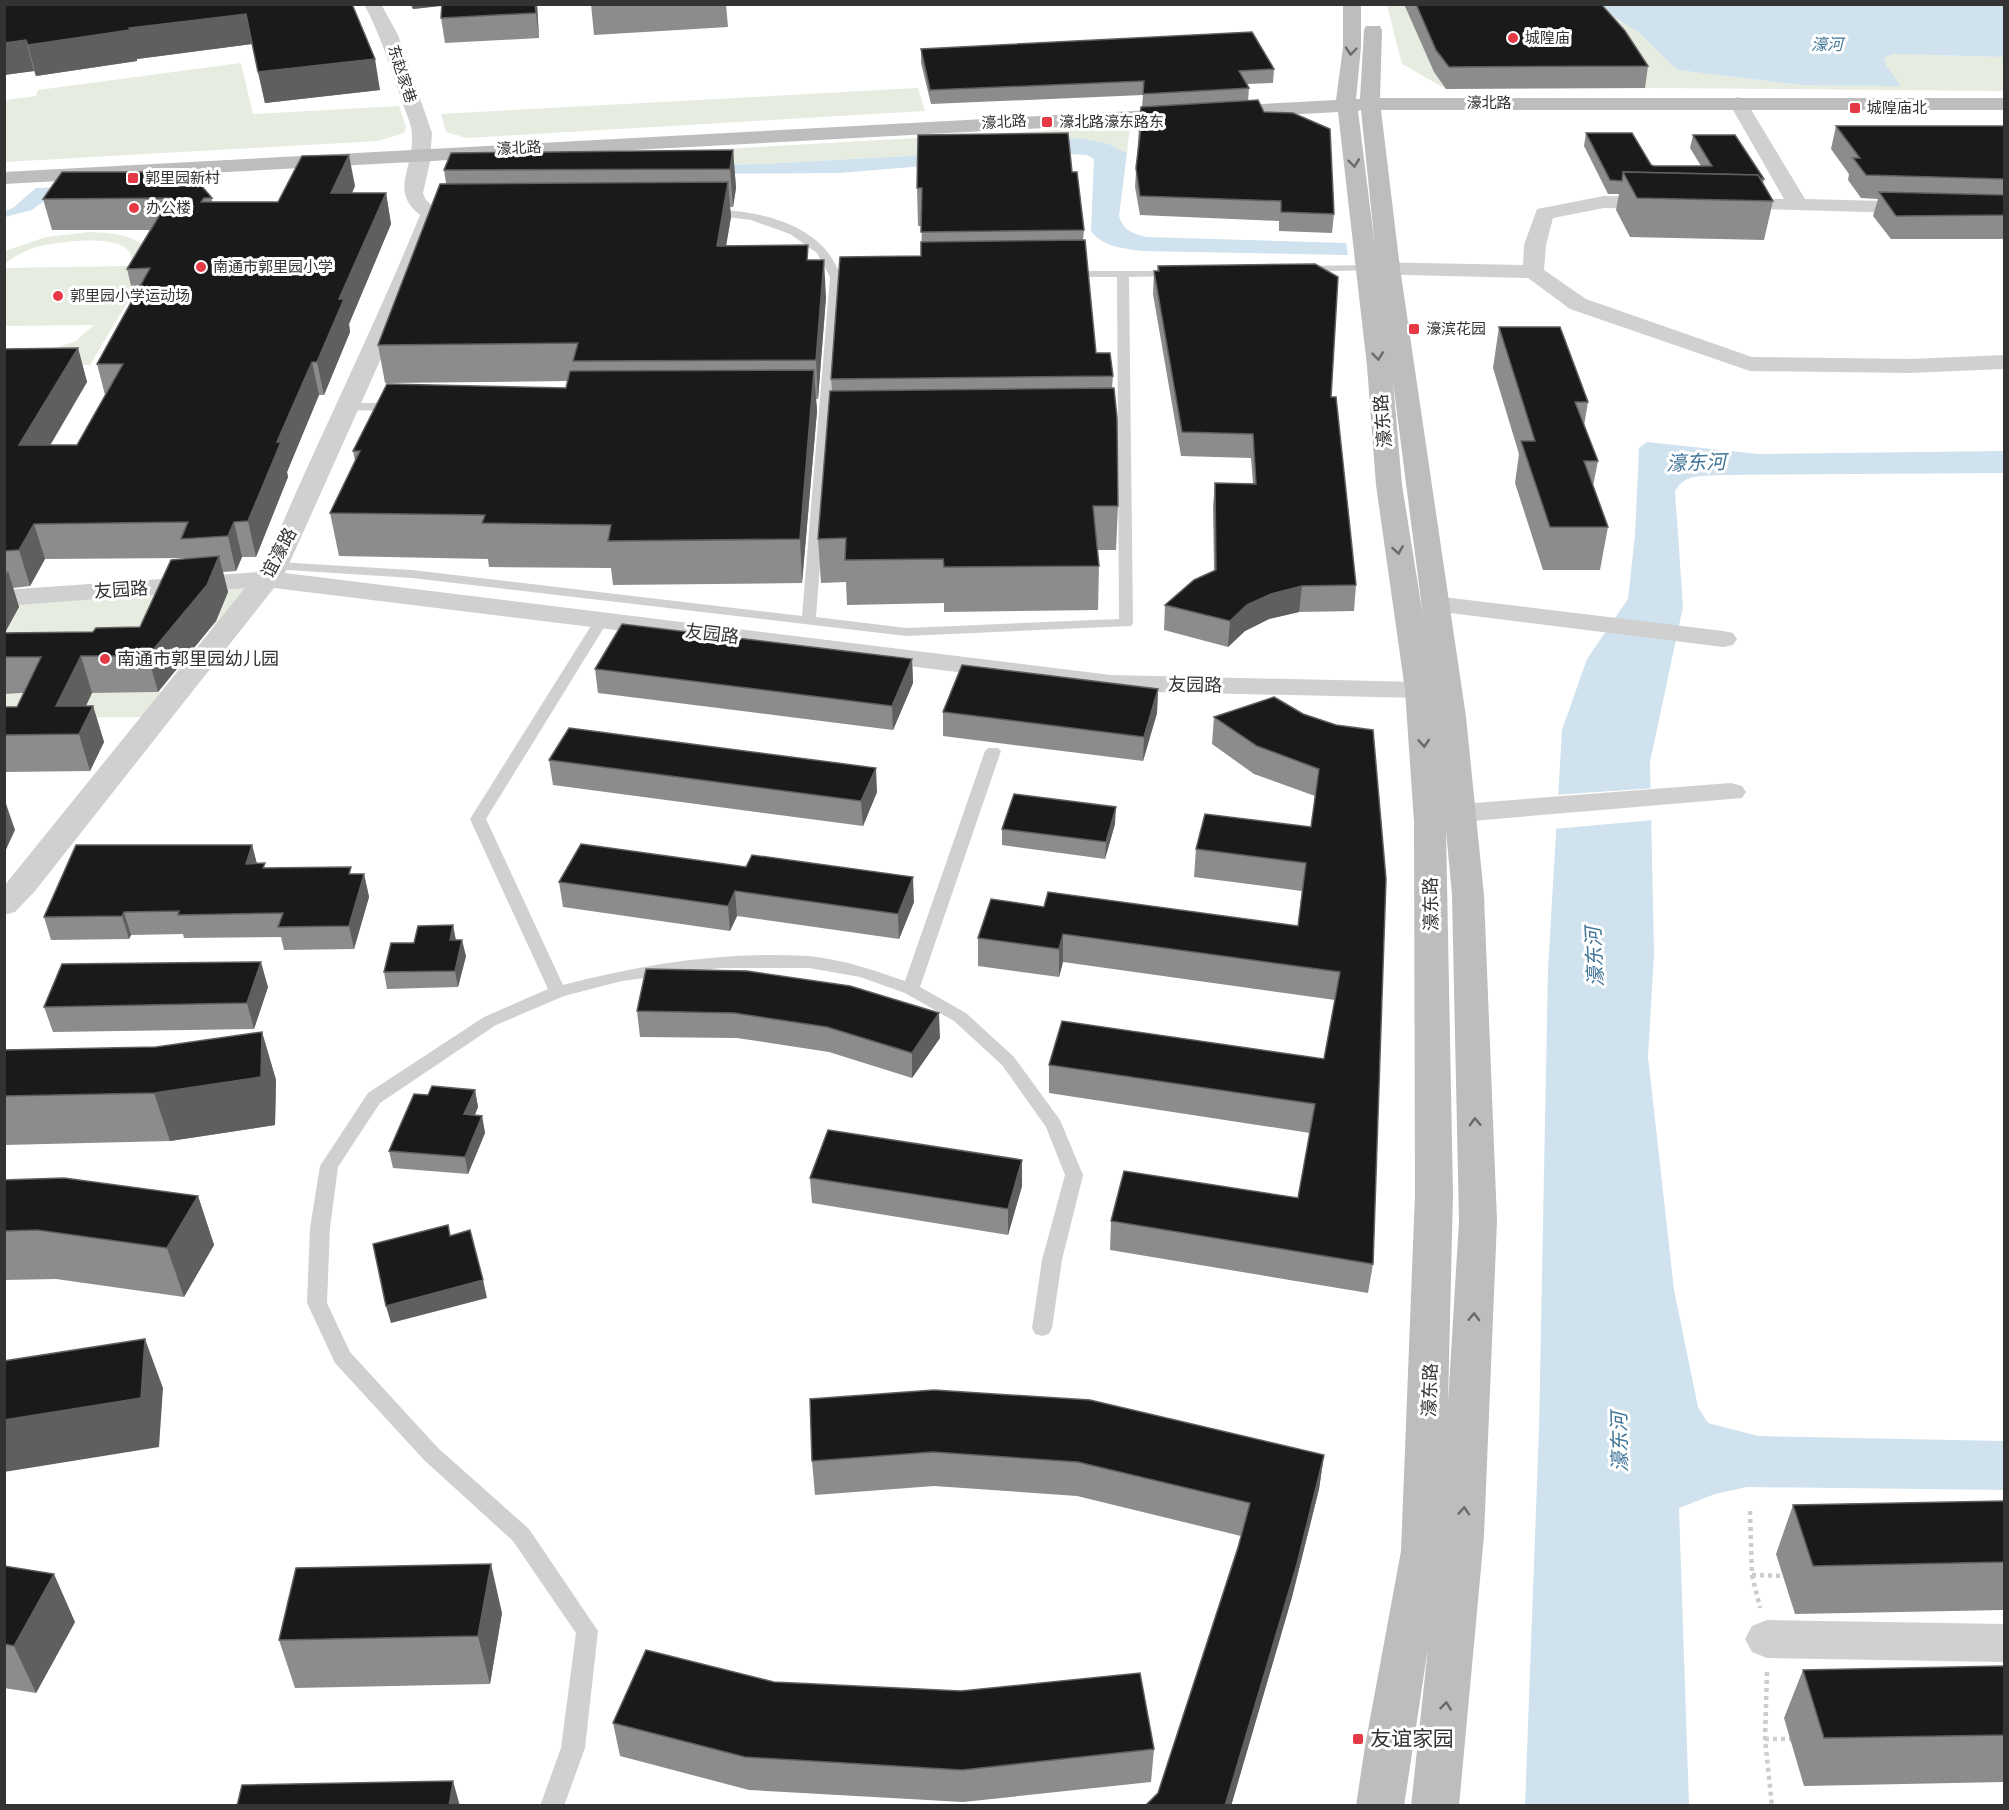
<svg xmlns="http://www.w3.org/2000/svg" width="2009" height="1810" font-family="Jost,'Noto Sans SC',sans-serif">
  <rect width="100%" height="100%" fill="#fff"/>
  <g fill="#e6ecdf">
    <polygon points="1387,5 1582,5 1611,15 1638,32 1677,70 1801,85 1900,85 1886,65 1884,58 1894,54 2004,57 2004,91 1656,88 1446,89 1402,64"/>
    <polygon points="241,63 253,114 399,106 406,127 404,133 378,141 5,162 5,100 36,96 38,90"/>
    <polygon points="918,88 925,111 467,138 446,132 441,114"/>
    <polygon points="1130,126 1127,153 1109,144 1046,141 907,156 762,164 649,166 564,158"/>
    <path d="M90,232C112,233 132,234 149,250V266L90,365H70L43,352L76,341L94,325L5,326L4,268L130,266C144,228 50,242 33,248C23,252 13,257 5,264V251L46,237Z"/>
    <polygon points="267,586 157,717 5,718 4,694 172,692 191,669 204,639 208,638 228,592 182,592 161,638 5,634 20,606 5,605"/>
  </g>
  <g fill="#cfe2ee">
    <polygon points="1582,5 2004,5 2004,57 1894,54 1884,58 1886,65 1901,86 1801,85 1677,70 1638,32 1611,15"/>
    <path d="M1079,138L1109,144L1127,153L1119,216C1123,230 1133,234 1147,237L1346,243L1348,255L1141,251C1122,248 1103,247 1091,231L1094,159L1087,155L1071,154L839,173L561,175L649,166L762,164L907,156Z"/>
    <polygon points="63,187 32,210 5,217 5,211 13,208 36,188"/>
    <path d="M1647,442L1758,454L2004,451V473L1718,475C1699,477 1686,473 1675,491L1683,607L1650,762L1654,955L1648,1057L1674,1290L1698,1407L1708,1423L1758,1436L2004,1441V1490L1747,1487L1715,1494L1679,1508L1689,1805L1525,1806L1539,1429L1548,969L1562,730L1587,659L1628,599L1635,535L1639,448Z"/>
  </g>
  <polygon fill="#fff" points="1654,788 1654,820 1553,829 1555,795"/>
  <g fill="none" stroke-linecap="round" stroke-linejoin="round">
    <g stroke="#cdcdcd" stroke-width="4.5" stroke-dasharray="4 4" stroke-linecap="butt">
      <polyline points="1750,1511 1752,1575 1760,1608"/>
      <polyline points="1752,1575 1788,1576"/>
      <polyline points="1767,1672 1765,1739 1772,1806"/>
      <polyline points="1765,1739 1794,1739"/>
    </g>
    <g fill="#d0d0d0" fill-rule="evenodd">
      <path d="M708,209C746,210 798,218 825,249C832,257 837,267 842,277L816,617L906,628L1119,619L1117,277H1068L1062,274L1068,271H1178V275L1174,276L1129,277L1133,623L1131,626L906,636L412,578L272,569L270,566L277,562L412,570L802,616L830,277L817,253L790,234L751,220L704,214L703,212Z"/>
      <polygon points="1367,265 1371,266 1371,270 1302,272 1296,269 1302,266"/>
      <polygon points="346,403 396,403 402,407 396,411 342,410 340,407 342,404"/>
      <path d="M601,617L608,621L486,819L563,985C643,964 725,951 808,956C841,959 874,970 905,981L985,751L988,748H998L1001,751L920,987L966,1013L1014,1057L1060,1120L1083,1175L1062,1260L1052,1328L1049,1334L1042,1336L1035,1334L1032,1328L1042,1260L1065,1175L1046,1127L1002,1065L954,1021L905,993L860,977L809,968H720L622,981L564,996L496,1025L380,1103L338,1167L330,1228L327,1303L350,1352L438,1448L529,1529L598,1631L585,1748L564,1806H540L561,1748L576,1633L513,1541L424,1460L335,1363L307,1303L310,1228L320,1166L368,1093L484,1017L548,989L470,819L594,621Z"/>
    </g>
    <g fill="#d0d0d0" fill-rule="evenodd">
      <path d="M364,4H381L398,35L432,133L430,162L423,193L426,200L441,214L409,296L285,573L1111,675L1420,682L1430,684L1434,690L1430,696L1420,698L1111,691L274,588L35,891L15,912L4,915V886L245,588L4,606V590L259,572L265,564C314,447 372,333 420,215C389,191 414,169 412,135C412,125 406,113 403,104C391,69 381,36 364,4Z"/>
      <polygon points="1738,97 1745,99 1747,103 1805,199 2004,204 2004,216 1723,208 1720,204 1723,200 1730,198 1784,199 1729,103 1731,99"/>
      <polygon points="1604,196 1659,197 1666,199 1669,203 1666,207 1659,209 1604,208 1553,218 1546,245 1544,270 1586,299 1752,357 1910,359 2004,355 2004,369 1910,373 1750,371 1570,309 1528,278 1367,274 1359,273 1356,268 1359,263 1367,262 1523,265 1524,245 1537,209"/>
      <polygon points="1435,596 1723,631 1733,633 1737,639 1733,645 1723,647 1426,610 1422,604 1426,598"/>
      <polygon points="1731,783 1742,786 1746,792 1742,798 1461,822 1450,820 1446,813 1450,806 1461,804"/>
      <polygon points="1767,1620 2004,1624 2004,1662 1767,1658 1752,1652 1745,1639 1752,1626"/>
    </g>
    <path fill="#bdbdbd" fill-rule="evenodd" d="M1343,4H1361V47L1356,99H1360L1364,30L1366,26H1380L1382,30L1380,98H2004V110H1381L1400,268L1466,717L1484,895L1497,1221L1484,1536L1459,1806H1411L1428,1648L1404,1806H1356L1365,1746L1401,1551L1415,1194L1414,822L1405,690L1376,485L1367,366L1338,112L4,184V172L1336,100L1343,47ZM1361,110L1375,247L1358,111ZM1393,382L1423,616L1402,485ZM1446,831L1452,895L1459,1221L1448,1403L1453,1194Z"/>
  </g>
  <g fill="#8c8c8c" fill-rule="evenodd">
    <polygon points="4,4 352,4 380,90 265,103 252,44 137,59 137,61 36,76 34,71 4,75"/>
    <polygon points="410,4 537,4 539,38 445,43 441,18 442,6 413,9"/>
    <polygon points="591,4 726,4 728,27 594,35"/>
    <polygon points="1404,4 1601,4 1648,66 1645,88 1446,89 1434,72"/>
    <polygon points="921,49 1274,69 1273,83 1247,84 1249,88 1248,101 1264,112 1334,214 1332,233 1279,231 1279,221 1140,215 1135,187 1139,127 1142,107 1143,95 931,104 921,63"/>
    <polygon points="1836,126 2004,126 2004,239 1891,239 1873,216 1878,199 1861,198 1848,180 1849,174 1831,149"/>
    <polygon points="1586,133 1654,166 1701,166 1690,148 1693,135 1764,179 1763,183 1773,201 1764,240 1630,237 1616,210 1619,194 1608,194 1584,146"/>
    <polygon points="733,150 736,188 733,207 730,207 731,217 726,245 809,260 826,297 818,399 816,399 817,411 802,583 613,585 611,568 489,567 488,559 339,556 330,513 355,461 353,451 566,388 568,381 385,383 378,345 446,183 444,170"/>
    <polygon points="1072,172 1084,230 1083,240 1096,353 1113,376 1112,388 1118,506 1116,550 1097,550 1099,566 1098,610 944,612 944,603 847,605 846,582 821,583 818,539 832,391 831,379 921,256 922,226 918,226 917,188"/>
    <path d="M355,186L352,193H386L391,224L349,324L350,332L324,395H319L287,472L288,477L256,557H242L236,571L223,572L228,592L216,621L158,692L92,693L86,706H93L104,742L90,771L4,772V707H17L24,693L4,694V349L78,348L87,382L50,445H77L105,395L97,364L134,298L127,269L150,230H52L43,199L212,198V202H278ZM185,558L140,627L93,632L5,633L19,607L13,588L30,586L45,559Z"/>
    <polygon points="1158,266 1331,397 1356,585 1354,611 1299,612 1269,619 1245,631 1228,647 1164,630 1165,605 1214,571 1213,507 1215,483 1253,484 1251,458 1181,456 1153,294 1154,271 1157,271"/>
    <polygon points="1499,327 1588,402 1584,426 1598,461 1593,486 1608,527 1600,570 1543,570 1515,483 1519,454 1493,368"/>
    <polygon points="912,659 913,683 893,730 598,693 595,669"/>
    <polygon points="1158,689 1157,713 1143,761 943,736 943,712"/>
    <polygon points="1303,714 1336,725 1373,1264 1368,1293 1110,1250 1111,1221 1298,1198 1310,1133 1049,1093 1049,1065 1324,1059 1335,1000 1063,962 1059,977 978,966 978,938 1044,907 1298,926 1302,891 1194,877 1196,849 1311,827 1315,796 1254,774 1212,744 1214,717"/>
    <polygon points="549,760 877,792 863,826 553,785"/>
    <polygon points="1115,824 1105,859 1002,845 1002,829"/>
    <polygon points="252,845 257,864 266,868 352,874 364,874 369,897 354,949 284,950 281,937 184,938 183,934 131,935 129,939 51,940 44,917"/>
    <polygon points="559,882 914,902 899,939 737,916 730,931 563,907"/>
    <polygon points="453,925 456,940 466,956 458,987 387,989 384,972 414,943"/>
    <polygon points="646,969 940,1038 912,1078 829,1052 737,1038 640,1037 637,1011"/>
    <polygon points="268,987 254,1029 53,1032 44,1007"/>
    <polygon points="262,1032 276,1080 275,1125 170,1141 4,1145 4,1050 156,1047"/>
    <polygon points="475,1090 478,1107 475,1115 482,1116 485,1133 468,1174 393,1168 389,1151 428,1095"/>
    <polygon points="1022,1160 1022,1186 1008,1235 812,1203 810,1178"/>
    <polygon points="4,1180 198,1196 214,1245 184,1297 56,1279 4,1280"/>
    <polygon points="810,1399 1324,1455 1319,1489 1292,1597 1231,1806 1145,1806 1158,1793 1241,1536 1077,1496 934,1486 815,1495 812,1461"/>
    <polygon points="2004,1501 2004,1610 1795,1614 1776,1554 1793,1505"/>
    <polygon points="4,1566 75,1622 36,1693 4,1688"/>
    <polygon points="502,1613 490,1684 295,1688 279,1640"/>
    <polygon points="2004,1666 2004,1782 1804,1786 1784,1718 1803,1670"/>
    <polygon points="774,1682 1154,1749 1151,1782 963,1802 749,1790 620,1756 613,1723"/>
  </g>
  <g fill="#5f5f5f">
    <polygon points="412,4 447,4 447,5 413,9"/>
    <polygon points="535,4 537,4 539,38 536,13"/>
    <polygon points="246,14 252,44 137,59 137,61 36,76 28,45 129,28"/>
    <polygon points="26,40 34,71 4,75 4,43"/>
    <polygon points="375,59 380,90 265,103 258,72"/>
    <polygon points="733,150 736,188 733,207 730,169"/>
    <polygon points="349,155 355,186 337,224 331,193"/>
    <polygon points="728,182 731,217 720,282 717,246"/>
    <polygon points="386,193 391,224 349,324 350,332 324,395 317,362 339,299"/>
    <polygon points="824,260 826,297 818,399 816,360"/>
    <polygon points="78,348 87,382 30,480 19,445"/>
    <polygon points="312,362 319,395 287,472 288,477 256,557 248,521 277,442"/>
    <polygon points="814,370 817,411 802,583 800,539"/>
    <polygon points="234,522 242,557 236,571 228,536"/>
    <polygon points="34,524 45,559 30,586 19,550"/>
    <polygon points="219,556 228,592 216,621 158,692 148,656"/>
    <polygon points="8,571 19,607 4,634 4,577"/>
    <polygon points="1302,586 1299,612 1269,619 1245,631 1228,647 1230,621 1247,605 1271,594"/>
    <polygon points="81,656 92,693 72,734 56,706"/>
    <polygon points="912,659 913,683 893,730 892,706"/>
    <polygon points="1158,689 1157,713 1143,761 1144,737"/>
    <polygon points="93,706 104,742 90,771 79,734"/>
    <polygon points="876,768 877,792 863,826 861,801"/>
    <polygon points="4,798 15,830 4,854"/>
    <polygon points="1116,807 1115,824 1105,859 1106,842"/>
    <polygon points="252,845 258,868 246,864"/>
    <polygon points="364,874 369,897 354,949 349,926"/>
    <polygon points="913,877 914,902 899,939 898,914"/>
    <polygon points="735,891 737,916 730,931 728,906"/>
    <polygon points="124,912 131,935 129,939 122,916"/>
    <polygon points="453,925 456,942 450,940"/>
    <polygon points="1063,934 1063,962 1059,977 1059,949"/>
    <polygon points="462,940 466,956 458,987 455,971"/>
    <polygon points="261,962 268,987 254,1029 247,1003"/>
    <polygon points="939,1013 940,1038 912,1078 912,1053"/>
    <polygon points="262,1032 276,1080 275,1125 170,1141 154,1093"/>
    <polygon points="475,1090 478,1107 468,1131 464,1114"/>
    <polygon points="482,1116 485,1133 468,1174 465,1157"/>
    <polygon points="1022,1160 1022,1186 1008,1235 1008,1209"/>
    <polygon points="198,1196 214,1245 184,1297 167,1248"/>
    <polygon points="483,1280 487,1298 391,1323 386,1306"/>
    <polygon points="145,1339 163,1388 159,1447 4,1472 4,1420"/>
    <polygon points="1324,1455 1319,1489 1292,1597 1231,1806 1225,1806"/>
    <polygon points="491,1564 502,1613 490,1684 478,1636"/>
    <polygon points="54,1574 75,1622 36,1693 14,1646"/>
    <polygon points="453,1781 460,1806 449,1806"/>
  </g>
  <g fill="#1a1a1a" stroke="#5f5f5f" stroke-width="1.5">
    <polygon points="4,4 15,4 16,5 24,4 352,4 375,59 258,72 246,14 129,28 130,30 28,45 26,40 4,43"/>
    <polygon points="442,4 535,4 536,13 441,18"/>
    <polygon points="1416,4 1601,4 1625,31 1648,66 1449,67 1436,50"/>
    <polygon points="1252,32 1274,69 1239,71 1249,88 1143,94 1144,81 930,90 921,49"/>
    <polygon points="1258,100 1264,112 1293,113 1330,129 1334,214 1281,212 1281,201 1140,196 1136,168 1141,127 1139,127 1141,107"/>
    <polygon points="1836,126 2004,126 2004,179 1866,175 1853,158 1860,158"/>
    <polygon points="1068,133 1072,172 1077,172 1084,230 921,232 922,188 917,188 918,135"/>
    <polygon points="1586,133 1632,133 1651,165 1654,166 1712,166 1693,135 1735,135 1764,179 1761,179 1758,175 1623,172 1622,181 1610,180"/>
    <polygon points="733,150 730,169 444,170 451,153"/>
    <polygon points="349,155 331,193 386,193 339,299 344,299 317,362 312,362 277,442 281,442 248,521 234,522 228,536 181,539 188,522 34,524 19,550 4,551 4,349 78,348 19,445 77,445 123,364 97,364 150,268 127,269 170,198 43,199 62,172 185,172 187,169 212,198 204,198 201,202 278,202 302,156"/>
    <polygon points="1623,172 1758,175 1773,201 1637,198"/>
    <polygon points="728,182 717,246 808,245 807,260 824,260 816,360 573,361 578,343 378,345 440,184"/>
    <polygon points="1879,192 2004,195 2004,215 1896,216"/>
    <polygon points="1085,240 1096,353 1110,353 1113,376 831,379 840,257 921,256 921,242"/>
    <polygon points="1315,264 1338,277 1331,397 1336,397 1356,585 1302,586 1271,594 1247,605 1230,621 1165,605 1194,580 1216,570 1215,483 1256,484 1253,434 1182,432 1154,271 1159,271 1158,266"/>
    <polygon points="1499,327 1560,327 1588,402 1575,402 1598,461 1584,461 1608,527 1550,527 1521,441 1535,441"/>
    <polygon points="814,370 800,539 608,541 611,525 482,523 485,515 330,513 360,451 353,451 387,384 566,388 570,371"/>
    <polygon points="1114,388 1117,418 1118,506 1093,506 1099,566 944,567 943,559 845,560 846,538 818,539 830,391"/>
    <polygon points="219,556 207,585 148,656 81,656 56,706 93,706 79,734 4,735 4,707 17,707 41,657 4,657 4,633 93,632 96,628 140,627 171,560"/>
    <polygon points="622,624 912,659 892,706 595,669"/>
    <polygon points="962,665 1158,689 1144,737 943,712"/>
    <polygon points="1274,697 1303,714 1336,725 1373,730 1386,879 1373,1264 1111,1221 1124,1171 1298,1198 1315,1104 1049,1065 1062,1021 1324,1059 1340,972 1063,934 1059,949 978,938 991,899 1044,907 1048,892 1298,926 1306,863 1196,849 1205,814 1311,827 1319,769 1257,746 1214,717"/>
    <polygon points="569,728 876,768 861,801 549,760"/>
    <polygon points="1014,794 1116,807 1106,842 1002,829"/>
    <polygon points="581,844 746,867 752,855 913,877 898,914 735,891 728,906 559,882"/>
    <polygon points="76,845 252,845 246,864 265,863 263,868 351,867 349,874 364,874 349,926 278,927 283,913 178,915 179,911 124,912 122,916 44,917"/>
    <polygon points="453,925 450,940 462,940 455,971 384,972 391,943 414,943 418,926"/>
    <polygon points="261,962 247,1003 44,1007 62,964"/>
    <polygon points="646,969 747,971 850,986 939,1013 912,1053 827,1027 734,1013 637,1011"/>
    <polygon points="262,1032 261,1077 154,1093 4,1096 4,1050 156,1047"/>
    <polygon points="432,1086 475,1090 464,1114 482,1116 465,1157 389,1151 414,1094 428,1095"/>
    <polygon points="828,1130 1022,1160 1008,1209 810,1178"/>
    <polygon points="64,1178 198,1196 167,1248 37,1230 4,1231 4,1180"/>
    <polygon points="448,1225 450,1236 470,1230 483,1280 386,1306 373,1244"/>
    <polygon points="145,1339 141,1398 4,1420 4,1361"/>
    <polygon points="934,1390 1090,1400 1324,1455 1297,1564 1225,1806 1145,1806 1158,1793 1238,1548 1250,1503 1078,1462 933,1452 812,1461 810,1399"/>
    <polygon points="2004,1501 2004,1562 1813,1566 1793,1505"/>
    <polygon points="491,1564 478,1636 279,1640 296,1568"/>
    <polygon points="4,1566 54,1574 14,1646 4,1644"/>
    <polygon points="646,1650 774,1682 961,1691 1140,1673 1154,1749 962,1770 745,1757 613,1723"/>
    <polygon points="2004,1666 2004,1735 1824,1738 1803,1670"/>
    <polygon points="453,1781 449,1806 237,1806 242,1785"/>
  </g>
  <defs><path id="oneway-chevron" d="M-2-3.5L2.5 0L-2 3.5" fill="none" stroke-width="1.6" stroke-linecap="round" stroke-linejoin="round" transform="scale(1.5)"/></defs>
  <g stroke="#6a6a6a">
    <use href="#oneway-chevron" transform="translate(1351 51) rotate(95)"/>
    <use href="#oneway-chevron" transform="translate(1354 163) rotate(83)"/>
    <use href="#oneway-chevron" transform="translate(1378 356) rotate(83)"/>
    <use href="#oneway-chevron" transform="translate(1398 550) rotate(81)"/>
    <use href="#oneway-chevron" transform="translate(1424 743) rotate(86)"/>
    <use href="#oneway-chevron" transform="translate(1475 1122) rotate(-92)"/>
    <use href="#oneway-chevron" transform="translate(1474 1317) rotate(-88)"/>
    <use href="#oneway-chevron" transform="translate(1464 1511) rotate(-86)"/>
    <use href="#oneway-chevron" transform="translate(1446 1706) rotate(-84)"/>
  </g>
  <g fill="#e63946" stroke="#fff" stroke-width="2">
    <circle cx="1513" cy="38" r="6"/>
    <rect x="1849" y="102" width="12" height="12" rx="3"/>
    <rect x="1041" y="116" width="12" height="12" rx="3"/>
    <rect x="127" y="172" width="12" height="12" rx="3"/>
    <circle cx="134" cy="208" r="6"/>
    <circle cx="201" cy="267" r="6"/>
    <circle cx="58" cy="296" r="6"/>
    <rect x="1408" y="323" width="12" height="12" rx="3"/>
    <circle cx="105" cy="659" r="6"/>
    <rect x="1352" y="1733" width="12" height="12" rx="3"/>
  </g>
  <g text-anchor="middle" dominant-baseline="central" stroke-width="6" stroke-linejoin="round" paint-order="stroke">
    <g font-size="15" fill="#333" stroke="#fff" text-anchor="start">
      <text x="1525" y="38">城隍庙</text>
      <text x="1867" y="108">城隍庙北</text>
      <text x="1059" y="122">濠北路濠东路东</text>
      <text x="145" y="178">郭里园新村</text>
      <text x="146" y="208">办公楼</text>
      <text x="213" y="267">南通市郭里园小学</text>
      <text x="70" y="296">郭里园小学运动场</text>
      <text x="1426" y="329">濠滨花园</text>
    </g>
    <g font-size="15" fill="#333" stroke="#fff">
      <text transform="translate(402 74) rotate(72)">东赵家巷</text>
      <text x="1489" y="103">濠北路</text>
      <text transform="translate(1004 122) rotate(-3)">濠北路</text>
      <text transform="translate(519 148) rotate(-3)">濠北路</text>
    </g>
    <g font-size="16" font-style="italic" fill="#3f7597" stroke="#fff">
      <text x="1827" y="44">濠河</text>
    </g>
    <g font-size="18" fill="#333" stroke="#fff">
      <text transform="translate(1383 421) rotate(-95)">濠东路</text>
      <text transform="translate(279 553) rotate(-62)">谊濠路</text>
      <text transform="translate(121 590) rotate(-4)">友园路</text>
      <text transform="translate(712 634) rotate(7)">友园路</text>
      <text transform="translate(1195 685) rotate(1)">友园路</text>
      <text transform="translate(1431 904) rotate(-91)">濠东路</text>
      <text transform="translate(1430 1390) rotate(-88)">濠东路</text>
    </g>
    <g font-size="18" fill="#333" stroke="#fff" text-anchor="start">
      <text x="117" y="659">南通市郭里园幼儿园</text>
    </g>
    <g font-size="20" font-style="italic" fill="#3f7597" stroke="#fff">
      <text transform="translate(1696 463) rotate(-2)">濠东河</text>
      <text transform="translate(1595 957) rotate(-93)">濠东河</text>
      <text transform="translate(1620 1442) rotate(-91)">濠东河</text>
    </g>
    <g font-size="21" fill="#333" stroke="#fff" text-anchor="start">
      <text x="1370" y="1739">友谊家园</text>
    </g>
  </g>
  <rect width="2009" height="1810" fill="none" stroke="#333333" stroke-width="12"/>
</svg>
